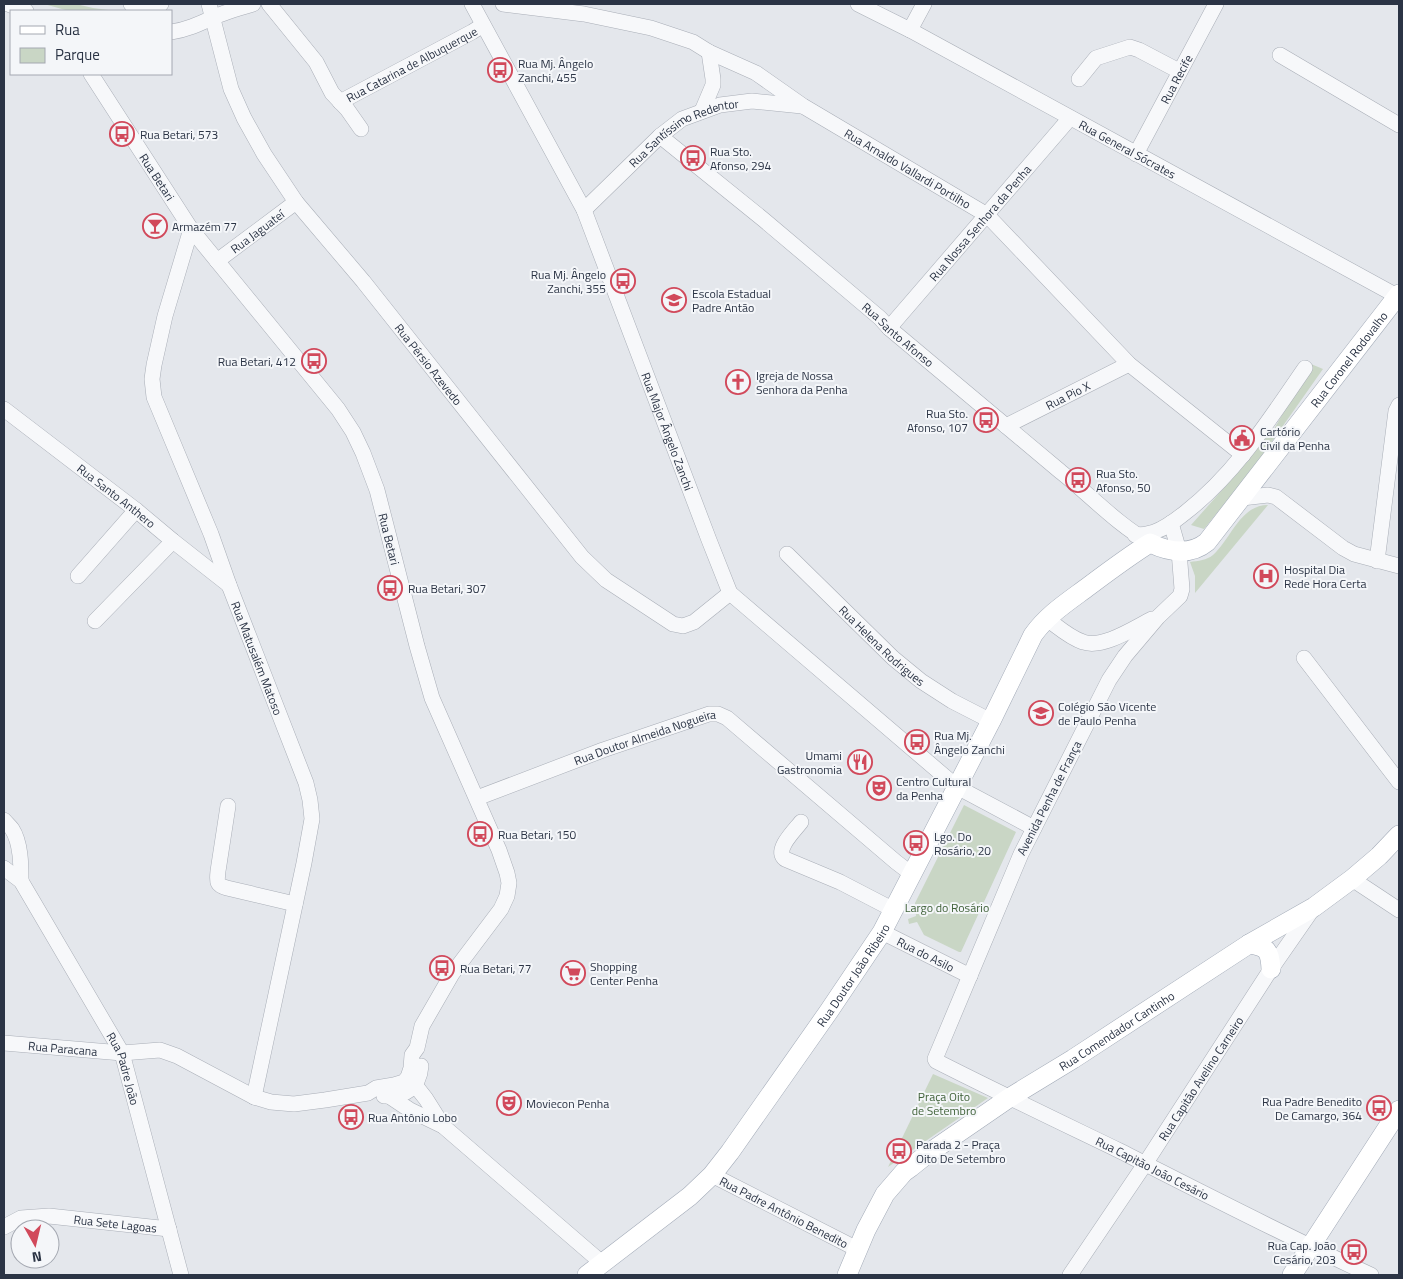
<svg xmlns="http://www.w3.org/2000/svg" width="1403" height="1279" font-family="'Titillium Web',sans-serif">
  <rect width="100%" height="100%" fill="#e4e7ec"/>
  <g fill="#c9d6c5">
    <polygon points="44,4 76,4 93,8 116,11 69,11"/>
    <polygon points="1311,364 1323,369 1254,467 1204,529 1191,525 1223,489 1274,429"/>
    <path d="M1268,505L1195,593V576L1190,562C1198,561 1207,560 1213,555C1231,539 1240,505 1268,505Z"/>
    <polygon points="964,805 1016,832 961,952 959,952 924,935 917,922 909,924 908,919 916,916 915,903"/>
    <polygon points="933,1074 988,1098 888,1167"/>
  </g>
  <g fill="none" stroke-linecap="round" stroke-linejoin="round">
    <defs>
      <g id="minor">
        <polyline points="8,4 26,11"/>
        <polyline points="131,4 161,4"/>
        <path id="s1" d="M209,4L231,89L244,118L264,154L296,202L363,281L582,557L606,580L673,624L683,626L694,622L730,593"/>
        <polyline points="269,4 316,62 332,93 347,109 361,129"/>
        <path id="s2" d="M472,4L584,210L709,540L730,593L957,787L1034,828"/>
        <path id="s3" d="M503,4L584,14L651,28L693,42L709,52L756,73L803,106L987,215L1129,364L1243,455"/>
        <path id="s4" d="M858,4L910,30L1397,296"/>
        <polyline points="910,30 924,4"/>
        <path d="M171,32C186,30 199,24 212,18C225,12 239,8 253,4"/>
        <polyline points="1280,55 1399,125"/>
        <polyline points="1079,79 1096,58 1130,47 1139,50 1179,71"/>
        <path id="s5" d="M340,102L472,32L483,25"/>
        <polyline points="702,111 713,85 713,79 709,52"/>
        <path id="s6" d="M660,136L764,220L880,318L889,328C947,376 1004,424 1061,472C1091,496 1117,524 1150,543"/>
        <path id="s7" d="M1136,154L1216,4"/>
        <path id="s8" d="M584,210L660,136L682,119L720,105L752,101L802,106"/>
        <path id="s9" d="M191,229L165,316L154,365L152,379L154,397L211,534L229,585L306,783L310,800L312,819L304,863L254,1097"/>
        <path id="s10" d="M217,261L296,202"/>
        <path id="s11" d="M889,328L1070,118"/>
        <path id="s12" d="M4,409L136,510L173,541L229,585"/>
        <path id="s13" d="M1006,426L1129,364"/>
        <polyline points="1242,498 1268,495 1276,497 1343,548 1354,554 1399,566"/>
        <path id="s14" d="M1171,523L1179,551L1182,589L1180,596L1158,617L1125,656L1109,680L1021,854L935,1059L936,1061C997,1092 1058,1121 1120,1151C1203,1193 1286,1236 1371,1275"/>
        <path d="M1135,535C1142,535 1148,534 1154,532C1166,528 1176,520 1186,512C1236,473 1269,420 1305,368"/>
        <path id="s15" d="M787,554L893,658L921,681L952,701L991,721"/>
        <polyline points="1377,561 1396,411 1399,405"/>
        <polyline points="78,576 136,510"/>
        <path d="M1047,619C1058,627 1070,638 1083,642C1103,649 1134,628 1152,619"/>
        <polyline points="95,621 173,541"/>
        <polyline points="1304,658 1399,782"/>
        <path id="s16" d="M477,798L603,750L709,714H718L727,718L896,862L913,875"/>
        <path d="M228,806L218,871C217,882 216,885 227,888L295,904"/>
        <path d="M4,820C6,823 10,826 12,829C21,843 21,865 21,881"/>
        <path d="M801,822C794,831 774,850 785,859L840,882L894,910"/>
        <path id="s17" d="M4,868L21,881L122,1053L181,1275"/>
        <polyline points="1352,879 1399,910"/>
        <path id="s18" d="M882,932L970,976"/>
        <path id="s19" d="M4,1043L122,1053L160,1050L177,1056L254,1097L271,1102L294,1104L325,1100L368,1093L376,1088L394,1085L404,1082L408,1077L411,1068L412,1055L417,1048L422,1026L452,974L501,909L507,896L509,883L507,873L499,850L432,698L417,646L377,490L363,453L353,432L338,409L191,229L91,74"/>
        <polyline points="415,1085 426,1099 443,1126"/>
        <path d="M384,1096C406,1097 419,1088 421,1066"/>
        <polyline points="389,1096 410,1110 443,1126 602,1263"/>
        <path id="s20" d="M712,1175L857,1249"/>
        <path id="s21" d="M4,1227L21,1218L49,1216L169,1229"/>
        <path id="s22" d="M1070,1275L1145,1164L1271,969L1312,910"/>
      </g>
      <g id="major">
        <path d="M1249,944C1267,947 1270,950 1271,969"/>
        <path id="s23" d="M587,1275L690,1196L712,1175L730,1152L829,1011L882,932L991,721L1033,635C1048,614 1069,601 1089,586C1109,571 1129,556 1150,543C1169,552 1190,556 1207,542L1399,294"/>
        <path id="s24" d="M847,1275L866,1230L885,1194L904,1172L911,1167L926,1155L1009,1098L1073,1059L1249,944L1314,907L1352,879L1379,856L1399,835"/>
        <polyline points="1292,1275 1399,1110"/>
      </g>
    </defs>
    <use href="#minor" stroke="#a9aeb7" stroke-width="16"/>
    <use href="#major" stroke="#a3abb8" stroke-width="20"/>
    <use href="#minor" stroke="#f7f8fa" stroke-width="15"/>
    <use href="#major" stroke="#fff" stroke-width="19"/>
  </g>
  <defs>
    <symbol id="bus-ring" viewBox="-11 -11 22 22"><circle r="9.5" fill="#f4f6f9" stroke="#d1495b" stroke-width="1.5"/><path d="M-5-6H5V4H4V6H2V4H-2V6H-4V4H-5ZM-3.5-4V0h7V-4ZM-3.5 1.2v1.5H-2V1.2ZM2 1.2v1.5H3.5V1.2Z" fill="#d1495b"/></symbol>
    <symbol id="bar-ring" viewBox="-11 -11 22 22"><circle r="9.5" fill="#f4f6f9" stroke="#d1495b" stroke-width="1.5"/><path d="M-6-5H6L.8 .8V4.5H3.5V6h-7V4.5H-.8V.8Z" fill="#d1495b"/></symbol>
    <symbol id="school-ring" viewBox="-11 -11 22 22"><circle r="9.5" fill="#f4f6f9" stroke="#d1495b" stroke-width="1.5"/><path d="M0-5L7-2L0 1L-7-2ZM-4 1L0 2.5L4 1V4Q0 6-4 4Z" fill="#d1495b"/></symbol>
    <symbol id="church-ring" viewBox="-11 -11 22 22"><circle r="9.5" fill="#f4f6f9" stroke="#d1495b" stroke-width="1.5"/><path d="M-1.2-6h2.4v3.5h3.3v2.4h-3.3V6h-2.4V-.1h-3.3v-2.4h3.3Z" fill="#d1495b"/></symbol>
    <symbol id="civic-ring" viewBox="-11 -11 22 22"><circle r="9.5" fill="#f4f6f9" stroke="#d1495b" stroke-width="1.5"/><path d="M-.6-6.5H3V-4.5H.6V-3L4-1V1h2V6H-6V1h2V-1L-.6-3ZM-1.2 2.5V6h2.4V2.5Z" fill="#d1495b"/></symbol>
    <symbol id="hospital-ring" viewBox="-11 -11 22 22"><circle r="9.5" fill="#f4f6f9" stroke="#d1495b" stroke-width="1.5"/><path d="M-5-5h3v3.5h4V-5h3V5h-3V1.5h-4V5h-3Z" fill="#d1495b"/></symbol>
    <symbol id="restaurant-ring" viewBox="-11 -11 22 22"><circle r="9.5" fill="#f4f6f9" stroke="#d1495b" stroke-width="1.5"/><path d="M-5-6h1v4h1v-4h1v4h1v-4h1v5L-1.5 .5V6h-2V.5L-5-1ZM5-6V6H3V1.5H1.5Q1.5-4 5-6Z" fill="#d1495b"/></symbol>
    <symbol id="theatre-ring" viewBox="-11 -11 22 22"><circle r="9.5" fill="#f4f6f9" stroke="#d1495b" stroke-width="1.5"/><path d="M-5-5.5Q0-4 5-5.5V0Q5 5 0 6Q-5 5-5 0ZM-3.3-2.5H-1v1.5H-3.3ZM1-2.5H3.3v1.5H1ZM-2.8 1Q0 5.5 2.8 1Z" fill="#d1495b"/></symbol>
    <symbol id="supermarket-ring" viewBox="-11 -11 22 22"><circle r="9.5" fill="#f4f6f9" stroke="#d1495b" stroke-width="1.5"/><path d="M-6-5.5h2.5l.6 2H6L4.5 2H-2.5L-4.4-4H-6ZM-1.5 3.2a1.3 1.3 0 1 0 .1 0ZM3 3.2a1.3 1.3 0 1 0 .1 0Z" fill="#d1495b"/></symbol>
  </defs>
  <g fill-rule="evenodd">
    <use href="#bus-ring" x="486" y="56" width="28" height="28"/>
    <use href="#bus-ring" x="108" y="120" width="28" height="28"/>
    <use href="#bus-ring" x="679" y="144" width="28" height="28"/>
    <use href="#bar-ring" x="141" y="212" width="28" height="28"/>
    <use href="#bus-ring" x="609" y="267" width="28" height="28"/>
    <use href="#school-ring" x="660" y="286" width="28" height="28"/>
    <use href="#bus-ring" x="300" y="347" width="28" height="28"/>
    <use href="#church-ring" x="724" y="368" width="28" height="28"/>
    <use href="#bus-ring" x="972" y="406" width="28" height="28"/>
    <use href="#civic-ring" x="1228" y="424" width="28" height="28"/>
    <use href="#bus-ring" x="1064" y="466" width="28" height="28"/>
    <use href="#hospital-ring" x="1252" y="562" width="28" height="28"/>
    <use href="#bus-ring" x="376" y="574" width="28" height="28"/>
    <use href="#school-ring" x="1027" y="699" width="28" height="28"/>
    <use href="#bus-ring" x="903" y="728" width="28" height="28"/>
    <use href="#restaurant-ring" x="846" y="748" width="28" height="28"/>
    <use href="#theatre-ring" x="865" y="774" width="28" height="28"/>
    <use href="#bus-ring" x="466" y="820" width="28" height="28"/>
    <use href="#bus-ring" x="902" y="829" width="28" height="28"/>
    <use href="#bus-ring" x="428" y="954" width="28" height="28"/>
    <use href="#supermarket-ring" x="559" y="959" width="28" height="28"/>
    <use href="#theatre-ring" x="495" y="1089" width="28" height="28"/>
    <use href="#bus-ring" x="1365" y="1094" width="28" height="28"/>
    <use href="#bus-ring" x="337" y="1103" width="28" height="28"/>
    <use href="#bus-ring" x="885" y="1137" width="28" height="28"/>
    <use href="#bus-ring" x="1340" y="1238" width="28" height="28"/>
  </g>
  <g text-anchor="middle" dominant-baseline="central" stroke-width="4" stroke-linejoin="round" paint-order="stroke">
    <g font-size="12" fill="#2b3445" stroke="#f4f6f9" text-anchor="start">
      <text x="518" y="63">Rua Mj. Ângelo<tspan x="518" dy="14">Zanchi, 455</tspan></text>
      <text x="140" y="134">Rua Betari, 573</text>
      <text x="710" y="151">Rua Sto.<tspan x="710" dy="14">Afonso, 294</tspan></text>
      <text x="172" y="226">Armazém 77</text>
      <text x="606" y="274" text-anchor="end">Rua Mj. Ângelo<tspan x="606" dy="14">Zanchi, 355</tspan></text>
      <text x="692" y="293">Escola Estadual<tspan x="692" dy="14">Padre Antão</tspan></text>
      <text x="296" y="361" text-anchor="end">Rua Betari, 412</text>
      <text x="756" y="375">Igreja de Nossa<tspan x="756" dy="14">Senhora da Penha</tspan></text>
      <text x="968" y="413" text-anchor="end">Rua Sto.<tspan x="968" dy="14">Afonso, 107</tspan></text>
      <text x="1260" y="431">Cartório<tspan x="1260" dy="14">Civil da Penha</tspan></text>
      <text x="1096" y="473">Rua Sto.<tspan x="1096" dy="14">Afonso, 50</tspan></text>
      <text x="1284" y="569">Hospital Dia<tspan x="1284" dy="14">Rede Hora Certa</tspan></text>
      <text x="408" y="588">Rua Betari, 307</text>
      <text x="1058" y="706">Colégio São Vicente<tspan x="1058" dy="14">de Paulo Penha</tspan></text>
      <text x="934" y="735">Rua Mj.<tspan x="934" dy="14">Ângelo Zanchi</tspan></text>
      <text x="842" y="755" text-anchor="end">Umami<tspan x="842" dy="14">Gastronomia</tspan></text>
      <text x="896" y="781">Centro Cultural<tspan x="896" dy="14">da Penha</tspan></text>
      <text x="498" y="834">Rua Betari, 150</text>
      <text x="934" y="836">Lgo. Do<tspan x="934" dy="14">Rosário, 20</tspan></text>
      <text x="590" y="966">Shopping<tspan x="590" dy="14">Center Penha</tspan></text>
      <text x="460" y="968">Rua Betari, 77</text>
      <text x="1362" y="1101" text-anchor="end">Rua Padre Benedito<tspan x="1362" dy="14">De Camargo, 364</tspan></text>
      <text x="526" y="1103">Moviecon Penha</text>
      <text x="368" y="1117">Rua Antônio Lobo</text>
      <text x="916" y="1144">Parada 2 - Praça<tspan x="916" dy="14">Oito De Setembro</tspan></text>
      <text x="1336" y="1245" text-anchor="end">Rua Cap. João<tspan x="1336" dy="14">Cesário, 203</tspan></text>
    </g>
    <g font-size="12" fill="#2b3445" stroke="#f4f6f9">
      <text stroke="none"><textPath href="#s5" startOffset="81">Rua Catarina de Albuquerque</textPath></text>
      <text stroke="none"><textPath href="#s7" startOffset="85">Rua Recife</textPath></text>
      <text stroke="none"><textPath href="#s8" startOffset="129">Rua Santíssimo Redentor</textPath></text>
      <text stroke="none"><textPath href="#s4" startOffset="306">Rua General Sócrates</textPath></text>
      <text stroke="none"><textPath href="#s3" startOffset="444">Rua Arnaldo Vallardi Portilho</textPath></text>
      <text transform="translate(157 177) rotate(57)">Rua Betari</text>
      <text stroke="none"><textPath href="#s11" startOffset="139">Rua Nossa Senhora da Penha</textPath></text>
      <text stroke="none"><textPath href="#s10" startOffset="50">Rua Jaguateí</textPath></text>
      <text stroke="none"><textPath href="#s6" startOffset="310">Rua Santo Afonso</textPath></text>
      <text stroke="none"><textPath href="#s23" startOffset="1231">Rua Coronel Rodovalho</textPath></text>
      <text stroke="none"><textPath href="#s1" startOffset="428">Rua Pérsio Azevedo</textPath></text>
      <text stroke="none"><textPath href="#s13" startOffset="69">Rua Pio X</textPath></text>
      <text stroke="none"><textPath href="#s2" startOffset="471">Rua Major Ângelo Zanchi</textPath></text>
      <text stroke="none"><textPath href="#s12" startOffset="142">Rua Santo Anthero</textPath></text>
      <text transform="translate(389 539) rotate(76)">Rua Betari</text>
      <text stroke="none"><textPath href="#s15" startOffset="132">Rua Helena Rodrigues</textPath></text>
      <text stroke="none"><textPath href="#s9" startOffset="454">Rua Matusalém Matoso</textPath></text>
      <text stroke="none"><textPath href="#s16" startOffset="179">Rua Doutor Almeida Nogueira</textPath></text>
      <text transform="translate(1049 798) rotate(-63)">Avenida Penha de França</text>
      <text stroke="none"><textPath href="#s18" startOffset="49">Rua do Asilo</textPath></text>
      <text stroke="none"><textPath href="#s23" startOffset="405">Rua Doutor João Ribeiro</textPath></text>
      <text stroke="none"><textPath href="#s24" startOffset="374">Rua Comendador Cantinho</textPath></text>
      <text stroke="none"><textPath href="#s19" startOffset="59">Rua Paracana</textPath></text>
      <text stroke="none"><textPath href="#s17" startOffset="236">Rua Padre João</textPath></text>
      <text stroke="none"><textPath href="#s22" startOffset="236">Rua Capitão Avelino Carneiro</textPath></text>
      <text stroke="none"><textPath href="#s14" startOffset="846">Rua Capitão João Cesário</textPath></text>
      <text stroke="none"><textPath href="#s20" startOffset="81">Rua Padre Antônio Benedito</textPath></text>
      <text stroke="none"><textPath href="#s21" startOffset="114">Rua Sete Lagoas</textPath></text>
    </g>
    <g font-size="12" fill="#3f6138" stroke="#f4f6f9">
      <text x="947" y="907">Largo do Rosário</text>
      <text x="944" y="1096">Praça Oito<tspan x="944" dy="14">de Setembro</tspan></text>
    </g>
  </g>
  <rect width="1403" height="1279" fill="none" stroke="#2b3445" stroke-width="10"/>
  <rect x="10" y="10" width="162" height="65" fill="#f4f6f9" stroke="#a4a8b1"/>
  <rect x="20" y="26" width="25" height="8" fill="#ffffff" stroke="#a4a8b1"/>
  <text x="55" y="35" font-size="15" fill="#2b3445">Rua</text>
  <rect x="20" y="48" width="25" height="15" fill="#c9d6c5" stroke="#a4a8b1"/>
  <text x="55" y="60" font-size="15" fill="#2b3445">Parque</text>
  <g transform="translate(35 1244) rotate(172)"><circle r="24" fill="#f4f6f9" stroke="#a4a8b1"/>
  <path d="M0-4L9 19L0 12L-9 19Z" fill="#d1495b"/>
  <text y="-8" font-size="14" font-weight="bold" text-anchor="middle" fill="#2b3445">N</text>
  </g>
</svg>
